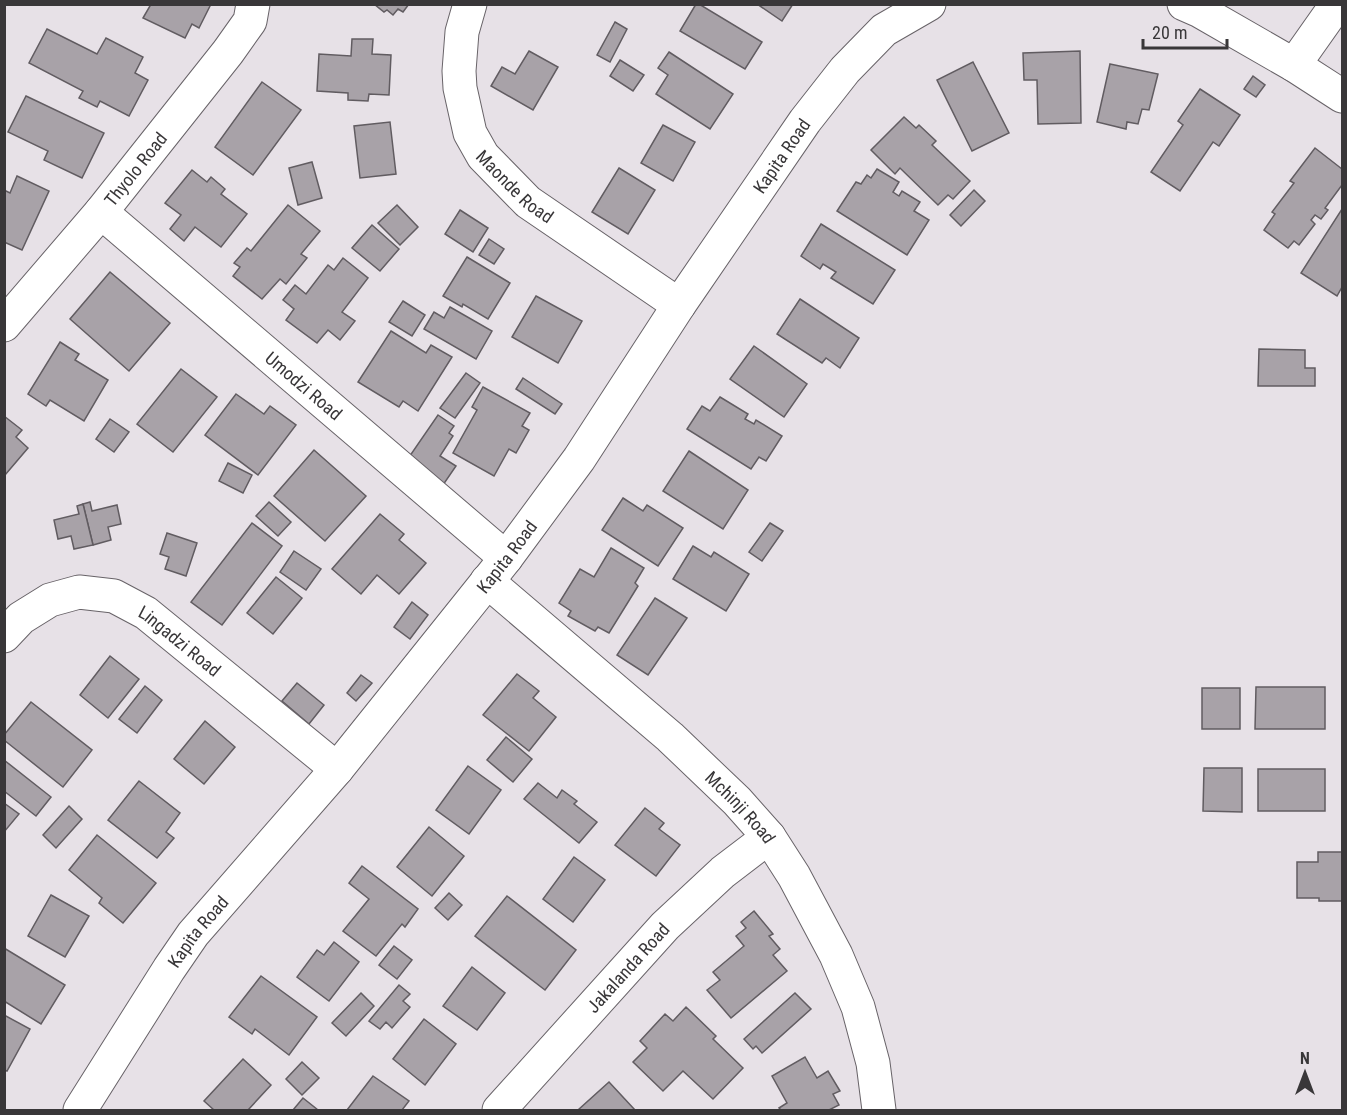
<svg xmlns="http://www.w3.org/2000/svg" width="1347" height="1115" font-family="'Roboto Condensed',sans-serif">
  <rect width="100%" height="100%" fill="#e7e1e7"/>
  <g fill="#a8a2a8" stroke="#615c61" stroke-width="1.5">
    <polygon points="147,4 211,4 199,28 192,24 185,38 143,18 150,6"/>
    <polygon points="374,4 409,4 403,12 398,9 393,15 387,10 384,12"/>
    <polygon points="696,4 699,4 762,42 745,69 680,31"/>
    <polygon points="757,4 793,4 782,21"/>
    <polygon points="615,22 627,29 610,62 597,55"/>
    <polygon points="47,29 97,54 106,38 143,57 135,73 148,80 129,116 100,101 97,107 79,98 83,91 29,63"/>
    <polygon points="352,39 373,39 372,54 391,55 389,95 369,94 368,101 348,100 348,93 317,91 319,54 351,56"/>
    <polygon points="529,51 558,67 533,110 491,86 502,67 515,74"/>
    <polygon points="1080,51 1081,123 1038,124 1037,80 1024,80 1023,53"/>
    <polygon points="669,52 733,94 710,129 656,94 668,75 658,68"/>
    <polygon points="620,60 644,75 633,91 610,76"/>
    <polygon points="973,62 1009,133 972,151 937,80"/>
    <polygon points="1110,64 1158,74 1149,110 1142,109 1138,124 1127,122 1126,129 1097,122"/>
    <polygon points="1253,76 1265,85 1256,97 1244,89"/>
    <polygon points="262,82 301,110 253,175 215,147"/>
    <polygon points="1200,89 1240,115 1219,146 1213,142 1180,191 1151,172 1183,125 1178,121"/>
    <polygon points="26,96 104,133 82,178 44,160 48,151 8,132"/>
    <polygon points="904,117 916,128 919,125 936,141 932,145 970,181 953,199 948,195 938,205 900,168 895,174 871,150"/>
    <polygon points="390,122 396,174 360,178 354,126"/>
    <polygon points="663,125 695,142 673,181 641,163"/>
    <polygon points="1315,148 1342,169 1342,185 1325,208 1328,210 1321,219 1315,215 1311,220 1315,224 1299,245 1294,241 1288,248 1264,230 1275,214 1272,212 1294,183 1290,181"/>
    <polygon points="312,162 322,198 298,205 289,168"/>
    <polygon points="619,168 655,190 628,234 592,212"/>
    <polygon points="877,169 899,182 893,192 899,196 902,191 920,202 914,211 929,220 907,255 837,211 856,182 861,184 867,175 871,178"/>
    <polygon points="192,170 207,182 211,177 225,189 221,194 247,214 221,247 195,227 184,241 170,229 181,215 165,203"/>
    <polygon points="17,176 49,191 22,250 4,242 4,190 10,193"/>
    <polygon points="974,190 985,201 961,226 950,215"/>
    <polygon points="288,205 320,231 301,254 307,258 286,284 280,279 262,299 233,276 240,267 234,263 247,248 251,251"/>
    <polygon points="397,205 418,227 400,245 378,223"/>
    <polygon points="1342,209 1342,287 1337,296 1301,273"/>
    <polygon points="460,210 488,228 473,252 445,234"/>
    <polygon points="821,224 895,270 873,304 831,278 836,272 823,264 820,269 801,256"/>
    <polygon points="372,225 399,249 380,271 352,248"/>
    <polygon points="489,239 504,249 494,264 479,255"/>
    <polygon points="467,257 510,283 488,319 463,304 462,307 443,296"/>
    <polygon points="343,258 368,278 342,312 355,321 340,340 328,330 317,343 286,320 294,309 283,300 295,285 306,294 328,265 334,270"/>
    <polygon points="110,272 170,323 129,371 70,319"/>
    <polygon points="536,296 582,321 558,363 512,337"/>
    <polygon points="800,299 859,338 840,368 826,358 822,363 777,334"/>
    <polygon points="403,301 425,315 412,336 389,322"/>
    <polygon points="450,307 492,331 476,359 424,329 434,312 444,318"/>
    <polygon points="391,331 426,353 431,345 452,357 418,411 403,401 399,407 358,382"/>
    <polygon points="60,342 79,354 75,360 108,380 84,421 50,400 46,406 28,394"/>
    <polygon points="754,346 807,384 784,417 730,379"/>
    <polygon points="1259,349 1305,350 1305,368 1315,368 1315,386 1258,386"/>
    <polygon points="181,369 217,397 173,452 137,424"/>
    <polygon points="466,373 480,383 455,418 440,408"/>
    <polygon points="523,378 562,404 555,414 516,389"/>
    <polygon points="483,387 530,413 522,426 529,430 516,453 509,449 494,476 453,453 477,410 472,407"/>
    <polygon points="236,394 264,414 270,406 296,425 258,475 205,435"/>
    <polygon points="720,397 748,414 745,419 754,424 756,420 782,436 766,461 759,457 751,469 687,429 702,406 710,411"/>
    <polygon points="438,415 454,426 449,433 453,436 440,456 456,466 443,485 407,460"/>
    <polygon points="4,416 22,430 16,437 28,448 5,475"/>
    <polygon points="110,419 129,432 114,452 96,439"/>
    <polygon points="314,450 366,496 325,541 274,496"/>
    <polygon points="689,451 748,490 723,529 663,491"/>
    <polygon points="228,463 252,475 243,493 219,481"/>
    <polygon points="623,498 643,511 647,505 683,528 658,566 602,530"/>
    <polygon points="90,502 92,511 117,505 121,524 108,527 111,540 93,545 83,504"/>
    <polygon points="269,502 291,522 278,536 256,516"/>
    <polygon points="83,504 93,545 74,549 71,536 58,539 54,520 79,514 77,506"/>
    <polygon points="380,514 404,534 399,540 426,563 399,594 377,575 361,594 332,569"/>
    <polygon points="252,523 282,546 222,625 191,602"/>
    <polygon points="770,523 783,531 762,561 749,552"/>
    <polygon points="167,533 197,543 186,576 165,569 169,557 160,554"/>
    <polygon points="693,546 711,557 714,552 749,574 726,611 673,579"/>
    <polygon points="611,548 644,568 635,583 638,586 609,633 598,627 595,631 568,616 571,611 559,603 580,569 594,577"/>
    <polygon points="294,551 321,569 306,590 280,572"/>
    <polygon points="276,577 302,598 273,634 247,613"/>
    <polygon points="655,598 687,618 648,675 617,655"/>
    <polygon points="412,602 428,615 410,639 394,627"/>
    <polygon points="110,656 139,679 108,718 80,695"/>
    <polygon points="517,674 539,691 533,698 556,717 529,751 483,715"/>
    <polygon points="361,675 372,683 356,701 347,693"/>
    <polygon points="297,683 324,705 309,724 282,701"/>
    <polygon points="145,686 162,700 137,733 119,719"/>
    <polygon points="1256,687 1325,687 1325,729 1255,729"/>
    <rect x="1202" y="688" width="38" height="41"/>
    <polygon points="31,702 92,750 63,787 4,740 4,735"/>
    <polygon points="205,721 235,747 204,784 174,759"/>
    <polygon points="506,737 532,759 513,782 487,760"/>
    <polygon points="4,760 51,797 36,816 4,791"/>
    <polygon points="468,766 501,790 469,834 436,810"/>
    <polygon points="1204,768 1242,768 1242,812 1203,811"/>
    <rect x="1258" y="769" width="67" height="42"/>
    <polygon points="139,781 180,813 166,832 174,838 157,858 108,820"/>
    <polygon points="538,783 557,798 562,790 577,801 574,804 597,822 579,843 524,799"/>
    <polygon points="4,803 19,814 4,832"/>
    <polygon points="69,806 82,819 56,848 43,835"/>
    <polygon points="645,808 664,823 659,829 680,845 656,876 615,845"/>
    <polygon points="429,827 464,856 432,896 397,867"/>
    <polygon points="97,835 156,883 123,923 99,903 102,898 69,870"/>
    <polygon points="1318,852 1342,852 1342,901 1319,901 1319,898 1297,898 1297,862 1318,862"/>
    <polygon points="574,857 605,880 573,922 543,899"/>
    <polygon points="362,866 418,909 405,927 402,924 376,956 343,931 369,899 349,883"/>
    <polygon points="449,893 462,905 448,920 435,908"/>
    <polygon points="51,895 89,916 65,957 28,936"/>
    <polygon points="507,896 576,950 545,990 475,936"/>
    <polygon points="754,911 773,934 769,936 780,949 773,955 787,971 731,1018 707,990 720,980 713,972 744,946 736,936 746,928 741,922"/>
    <polygon points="334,942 359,962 329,1001 297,977 317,950 324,955"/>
    <polygon points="394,946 412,960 397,979 379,965"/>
    <polygon points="4,948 65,985 41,1024 4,1001"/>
    <polygon points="472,967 505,993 477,1030 443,1006"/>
    <polygon points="261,976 317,1017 289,1055 255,1029 252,1034 229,1017"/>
    <polygon points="399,985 410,994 403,1001 410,1007 392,1028 386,1022 380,1029 369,1021"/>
    <polygon points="361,993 374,1006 346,1036 332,1023"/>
    <polygon points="795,993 811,1009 762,1053 756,1046 753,1049 744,1039"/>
    <polygon points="686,1007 716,1036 713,1039 743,1068 713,1099 683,1071 663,1091 633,1062 647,1048 640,1041 665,1014 673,1021"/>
    <polygon points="4,1015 30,1029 7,1071 4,1070"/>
    <polygon points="424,1019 456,1044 425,1085 393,1059"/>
    <polygon points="805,1057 817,1078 828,1071 840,1091 833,1094 839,1105 829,1110 781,1110 779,1108 787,1103 772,1076"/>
    <polygon points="243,1059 271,1085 248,1110 214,1110 204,1101"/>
    <polygon points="302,1062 319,1078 302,1095 286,1079"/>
    <polygon points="373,1076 409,1101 402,1110 347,1110"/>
    <polygon points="609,1082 635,1110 578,1110"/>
    <polygon points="303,1098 318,1110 293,1110"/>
  </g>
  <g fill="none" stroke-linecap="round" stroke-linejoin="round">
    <defs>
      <g id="minor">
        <path id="s1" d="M470,4L462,32L459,71L460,88L470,133L483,156L528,202L679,305"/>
        <polyline points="1184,4 1200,11 1294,65 1342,96"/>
        <polyline points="1294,65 1337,4"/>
        <path id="s2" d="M101,212L506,558"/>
        <path id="s3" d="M4,325L101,212L228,52L250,21L253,4"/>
        <path id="s4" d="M487,581L670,737L737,801L769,837L794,876L836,955L858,1007L873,1063L879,1110"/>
        <path id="s5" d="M4,636L21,618L50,600L79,592L114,596L146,613L337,769"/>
        <path id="s6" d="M80,1110L169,969L193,934L337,769L506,558L579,459L679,305L805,121L845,70L884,30L929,4"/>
        <path id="s7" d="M499,1110L665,926L723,872L769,837"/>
      </g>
    </defs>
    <use href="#minor" stroke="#686368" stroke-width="35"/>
    <use href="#minor" stroke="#fff" stroke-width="33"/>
  </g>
  <g text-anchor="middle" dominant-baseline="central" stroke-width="4.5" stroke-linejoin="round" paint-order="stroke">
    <g font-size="18" fill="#393739" stroke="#e7e1e7">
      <text stroke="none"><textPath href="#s6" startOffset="1186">Kapita Road</textPath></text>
      <text stroke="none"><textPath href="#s3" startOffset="204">Thyolo Road</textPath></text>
      <text stroke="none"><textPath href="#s1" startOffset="202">Maonde Road</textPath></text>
      <text stroke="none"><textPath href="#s2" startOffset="267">Umodzi Road</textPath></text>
      <text stroke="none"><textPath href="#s6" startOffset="700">Kapita Road</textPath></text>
      <text stroke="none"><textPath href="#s5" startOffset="204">Lingadzi Road</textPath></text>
      <text stroke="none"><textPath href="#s4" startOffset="340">Mchinji Road</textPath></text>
      <text stroke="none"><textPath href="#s6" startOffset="214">Kapita Road</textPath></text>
      <text stroke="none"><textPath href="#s7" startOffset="192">Jakalanda Road</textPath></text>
    </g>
  </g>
  <rect width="1347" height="1115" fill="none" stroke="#393739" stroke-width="12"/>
  <g transform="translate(1305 1073)" stroke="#e7e1e7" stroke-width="4.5" paint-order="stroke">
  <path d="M0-4.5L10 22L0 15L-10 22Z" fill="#393739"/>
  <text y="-9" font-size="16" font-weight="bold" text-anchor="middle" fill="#393739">N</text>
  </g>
  <path d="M1143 39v9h84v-9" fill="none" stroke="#393739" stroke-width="3"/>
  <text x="1152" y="39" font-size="18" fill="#393739" stroke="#e7e1e7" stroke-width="4.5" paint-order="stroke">20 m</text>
</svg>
